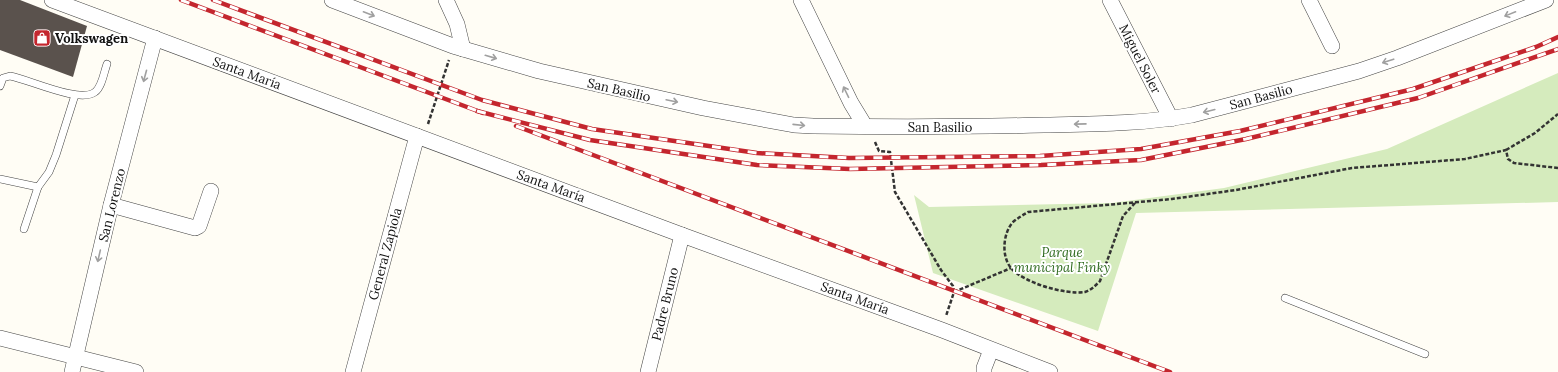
<svg xmlns="http://www.w3.org/2000/svg" width="1558" height="372" font-family="Lora,serif">
  <rect width="100%" height="100%" fill="#fffdf5"/>
  <polygon fill="#d5ebbd" points="1558,73 1558,202 1136,213 1098,331 933,273 914,195 929,207 1112,203 1224,188 1387,149"/>
  <polygon fill="#5a524d" points="0,0 20,0 87,26 73,77 0,50"/>
  <g fill="none" stroke-linecap="round" stroke-linejoin="round">
    <defs>
      <g id="service">
        <path d="M0,86L3,78L10,76C28,79 80,104 95,92C102,87 104,72 107,64"/>
        <polyline points="0,179 38,187"/>
        <polyline points="24,229 38,187 49,172 56,155 75,95"/>
        <polyline points="1285,298 1425,354"/>
      </g>
      <g id="minor">
        <polyline points="52,0 682,235 942,330 1050,372"/>
        <path d="M332,0L453,46L539,71L703,108L794,125L813,126C890,127 967,127 1044,125C1093,124 1143,124 1192,115L1359,71L1397,58L1546,0"/>
        <polyline points="446,0 457,24 463,49"/>
        <polyline points="801,0 851,103 865,126"/>
        <polyline points="1110,0 1171,119"/>
        <polyline points="1309,0 1332,46"/>
        <polyline points="111,205 195,228 199,226 211,191"/>
        <polyline points="0,338 136,372"/>
        <polyline points="72,372 111,205 155,38"/>
        <polyline points="353,372 417,136"/>
        <polyline points="648,372 682,235"/>
        <polyline points="984,372 984,368 991,350"/>
      </g>
    </defs>
    <use href="#service" stroke="#444" stroke-width="8"/>
    <use href="#minor" stroke="#444" stroke-width="16"/>
    <g stroke="#333" stroke-width="2.5" stroke-dasharray="4 2" stroke-linecap="butt">
      <polyline points="428,124 449,60"/>
      <polyline points="875,142 879,151 890,152 895,192 941,270 953,286 954,292 946,316"/>
      <polyline points="1506,150 1535,133 1558,114"/>
      <path d="M1135,203L1123,216L1100,281C1095,286 1091,290 1085,292C1065,295 1024,283 1011,268C1001,256 1003,233 1013,222C1018,218 1023,215 1028,212L1172,199L1236,190L1352,168L1465,159L1506,150L1508,159L1514,163L1558,168"/>
      <polyline points="954,292 1011,268"/>
    </g>
    <use href="#service" stroke="#fff" stroke-width="7"/>
    <use href="#minor" stroke="#fff" stroke-width="15"/>
    <defs>
      <g id="rail">
        <polyline points="181,0 483,113"/>
        <polyline points="213,0 482,100 592,129 757,153 849,158 1040,156 1141,149 1240,131 1413,89 1536,47 1558,37"/>
        <polyline points="477,111 590,140 757,165 850,169 1041,165 1141,160 1246,139 1418,98 1558,49"/>
        <polyline points="516,126 1170,372"/>
      </g>
    </defs>
    <use href="#rail" stroke="#c4262e" stroke-width="4.5"/>
    <use href="#rail" stroke="#fff" stroke-width="3" stroke-dasharray="9" stroke-linecap="butt"/>
  </g>
  <defs><path id="oneway-shaft" d="M-6 0H5M1.5-3L5.5 0L1.5 3" fill="none" stroke-width="1.6" stroke-linecap="round" stroke-linejoin="round"/></defs>
  <g stroke="#a0a0a0">
    <use href="#oneway-shaft" transform="translate(369 14) rotate(21)"/>
    <use href="#oneway-shaft" transform="translate(1510 14) rotate(158)"/>
    <use href="#oneway-shaft" transform="translate(491 57) rotate(16)"/>
    <use href="#oneway-shaft" transform="translate(1388 61) rotate(162)"/>
    <use href="#oneway-shaft" transform="translate(145 76) rotate(105)"/>
    <use href="#oneway-shaft" transform="translate(846 92) rotate(-116)"/>
    <use href="#oneway-shaft" transform="translate(672 101) rotate(12)"/>
    <use href="#oneway-shaft" transform="translate(1209 111) rotate(166)"/>
    <use href="#oneway-shaft" transform="translate(1080 124) rotate(179)"/>
    <use href="#oneway-shaft" transform="translate(799 125) rotate(6)"/>
    <use href="#oneway-shaft" transform="translate(99 256) rotate(103)"/>
  </g>
  <defs>
    <symbol id="shop-square" viewBox="-11 -11 22 22"><rect x="-9" y="-9" width="18" height="18" rx="4" fill="#c4262e" stroke="#fff"/><path d="M-5-2.5h2.3a2.7 3.5 0 0 1 5.4 0H5L5.5 6h-11ZM-1.5-2.5h3a1.5 2.3 0 0 0-3 0Z" fill="#fff"/></symbol>
  </defs>
  <g fill-rule="evenodd">
    <use href="#shop-square" x="32" y="28" width="20" height="20"/>
  </g>
  <g text-anchor="middle" dominant-baseline="central" stroke-width="4" stroke-linejoin="round" paint-order="stroke">
    <g font-size="13" font-weight="bold" fill="#111" stroke="#fff" text-anchor="start">
      <text x="55" y="38">Volkswagen</text>
    </g>
    <g font-size="13" fill="#111" stroke="#fff">
      <text transform="translate(1140 59) rotate(63)">Miguel Soler</text>
      <text transform="translate(247 73) rotate(20)">Santa María</text>
      <text transform="translate(619 90) rotate(13)">San Basilio</text>
      <text transform="translate(1261 97) rotate(-15)">San Basilio</text>
      <text x="940" y="127">San Basilio</text>
      <text transform="translate(551 186) rotate(20)">Santa María</text>
      <text transform="translate(112 205) rotate(-76)">San Lorenzo</text>
      <text transform="translate(385 254) rotate(-75)">General Zapiola</text>
      <text transform="translate(855 298) rotate(20)">Santa María</text>
      <text transform="translate(665 304) rotate(-76)">Padre Bruno</text>
    </g>
    <g font-size="13" font-style="italic" fill="#2f6b1f" stroke="#fff">
      <text x="1062" y="252">Parque<tspan x="1062" dy="15">municipal Finky</tspan></text>
    </g>
  </g>
</svg>
